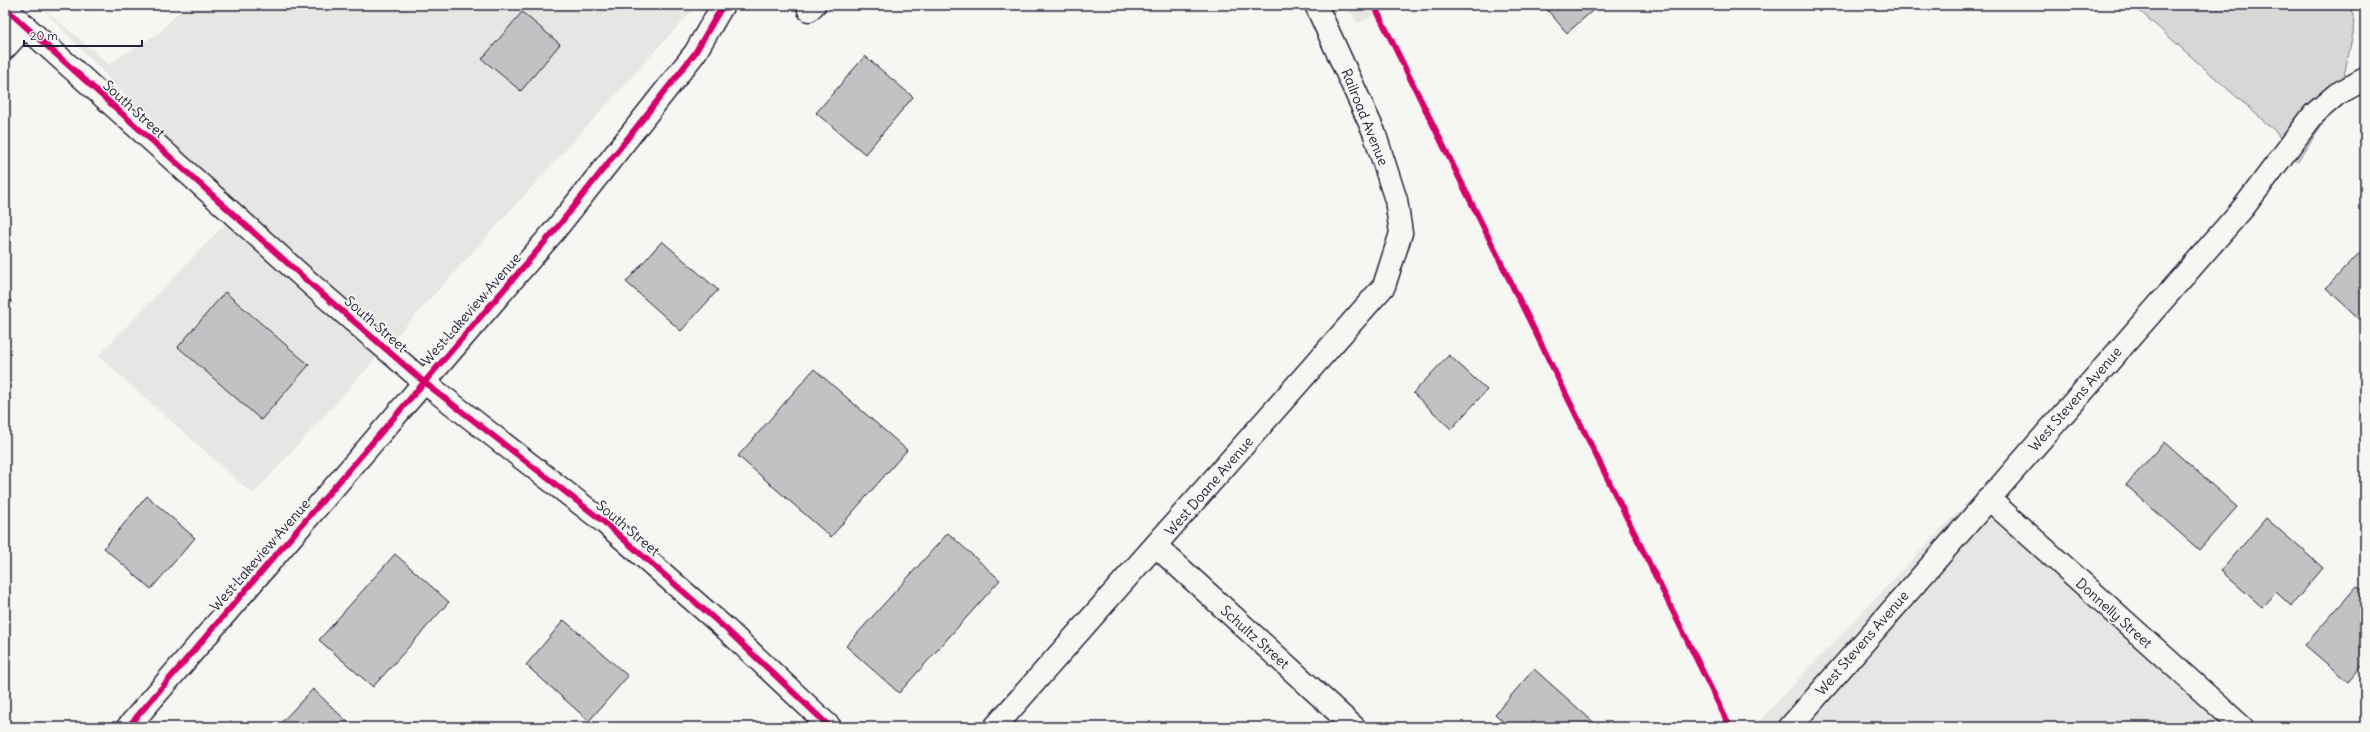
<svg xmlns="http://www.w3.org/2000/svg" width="2370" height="732" font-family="Delius,sans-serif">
  <rect width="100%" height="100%" fill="#f6f6f2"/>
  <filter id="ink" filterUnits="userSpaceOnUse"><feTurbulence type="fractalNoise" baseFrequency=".025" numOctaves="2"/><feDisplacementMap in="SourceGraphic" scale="8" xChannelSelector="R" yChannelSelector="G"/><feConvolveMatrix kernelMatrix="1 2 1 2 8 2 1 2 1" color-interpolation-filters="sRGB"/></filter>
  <g filter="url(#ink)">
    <g fill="#e6e6e4">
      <polygon points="39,5 109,64 160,32 185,5 697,5 253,494 98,356 237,212"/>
      <polygon points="1347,5 1394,5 1357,24"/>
      <polygon points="1972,497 2238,727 1753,727"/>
    </g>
    <polygon fill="#d7d7d7" stroke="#7c7c89" points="2133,5 2346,5 2354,13 2353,34 2339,99 2297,162 2275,131"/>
    <g fill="#c2c2c4" stroke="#22223b">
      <polygon points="1543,5 1599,5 1567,33"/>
      <polygon points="522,12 560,44 521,91 482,59"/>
      <polygon points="865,56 913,97 865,154 816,113"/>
      <polygon points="662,241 718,290 681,331 626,282"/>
      <polygon points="2365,247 2365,324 2326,288"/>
      <polygon points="225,292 309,365 261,420 178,347"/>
      <polygon points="5,295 12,302 5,309"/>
      <polygon points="1449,355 1487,390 1451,429 1413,393"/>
      <polygon points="814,369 907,450 831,537 738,456"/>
      <polygon points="2164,442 2237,507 2199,550 2126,485"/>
      <polygon points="147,496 195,538 151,589 104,548"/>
      <polygon points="2266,518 2323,568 2291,606 2276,592 2262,607 2221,571"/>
      <polygon points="948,533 1000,580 899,693 846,646"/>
      <polygon points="395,554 449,602 373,687 319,640"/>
      <polygon points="2357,586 2365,592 2365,668 2362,666 2348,682 2305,645"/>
      <polygon points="564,620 628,676 589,721 526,665"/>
      <polygon points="1534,669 1599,727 1509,727 1495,714"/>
      <polygon points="313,689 353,727 277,727"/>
    </g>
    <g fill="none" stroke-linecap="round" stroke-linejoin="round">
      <defs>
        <g id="minor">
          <polyline points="5,8 313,286 424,382 604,522 726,629 830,727"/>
          <polyline points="809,10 814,5"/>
          <polyline points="5,48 25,26"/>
          <polyline points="1988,498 2242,727"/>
          <polyline points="1156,546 1354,727"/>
          <polyline points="128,727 556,229 695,53 723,5"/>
          <polyline points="995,727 1384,286 1401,233 1396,200 1374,132 1316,5"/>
          <polyline points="1790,727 2244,207 2314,114 2337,94 2365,79"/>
        </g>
      </defs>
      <use href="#minor" stroke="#22223b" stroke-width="25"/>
      <use href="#minor" stroke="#f6f6f2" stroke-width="22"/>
      <polyline stroke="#22223b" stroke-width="3" points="1374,5 1730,727"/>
      <defs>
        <g id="cycleway">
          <polyline points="1374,5 1730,727"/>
          <polyline points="5,8 313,286 424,382 604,522 726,629 830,727"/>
          <polyline points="128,727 556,229 695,53 723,5"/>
        </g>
      </defs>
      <use href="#cycleway" stroke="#f6f6f2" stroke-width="8"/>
      <use href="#cycleway" stroke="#d6006c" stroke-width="6"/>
    </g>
  </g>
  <g text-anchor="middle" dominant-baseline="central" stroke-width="3.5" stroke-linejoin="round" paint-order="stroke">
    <g font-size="14" fill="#22223b" stroke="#f6f6f2">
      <text transform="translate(134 109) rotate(42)">South Street</text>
      <text transform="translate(1365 117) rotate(68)">Railroad Avenue</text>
      <text transform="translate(471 309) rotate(-49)">West Lakeview Avenue</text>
      <text transform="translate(376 324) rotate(41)">South Street</text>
      <text transform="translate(2075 399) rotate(-49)">West Stevens Avenue</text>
      <text transform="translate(1209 486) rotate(-49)">West Doane Avenue</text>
      <text transform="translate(628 528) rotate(40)">South Street</text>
      <text transform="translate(260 555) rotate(-49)">West Lakeview Avenue</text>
      <text transform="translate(2114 613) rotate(42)">Donnelly Street</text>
      <text transform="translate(1255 637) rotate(42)">Schultz Street</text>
      <text transform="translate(1862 643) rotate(-49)">West Stevens Avenue</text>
    </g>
  </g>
  <rect width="2370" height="732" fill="none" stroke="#f6f6f2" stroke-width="20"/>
  <rect x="10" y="10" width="2350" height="712" fill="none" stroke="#22223b" stroke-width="1.5" filter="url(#ink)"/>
  <path d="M24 40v6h118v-6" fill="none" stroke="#22223b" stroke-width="2"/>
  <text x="30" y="40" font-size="12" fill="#22223b" stroke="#f6f6f2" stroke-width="3" paint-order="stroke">20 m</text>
</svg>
